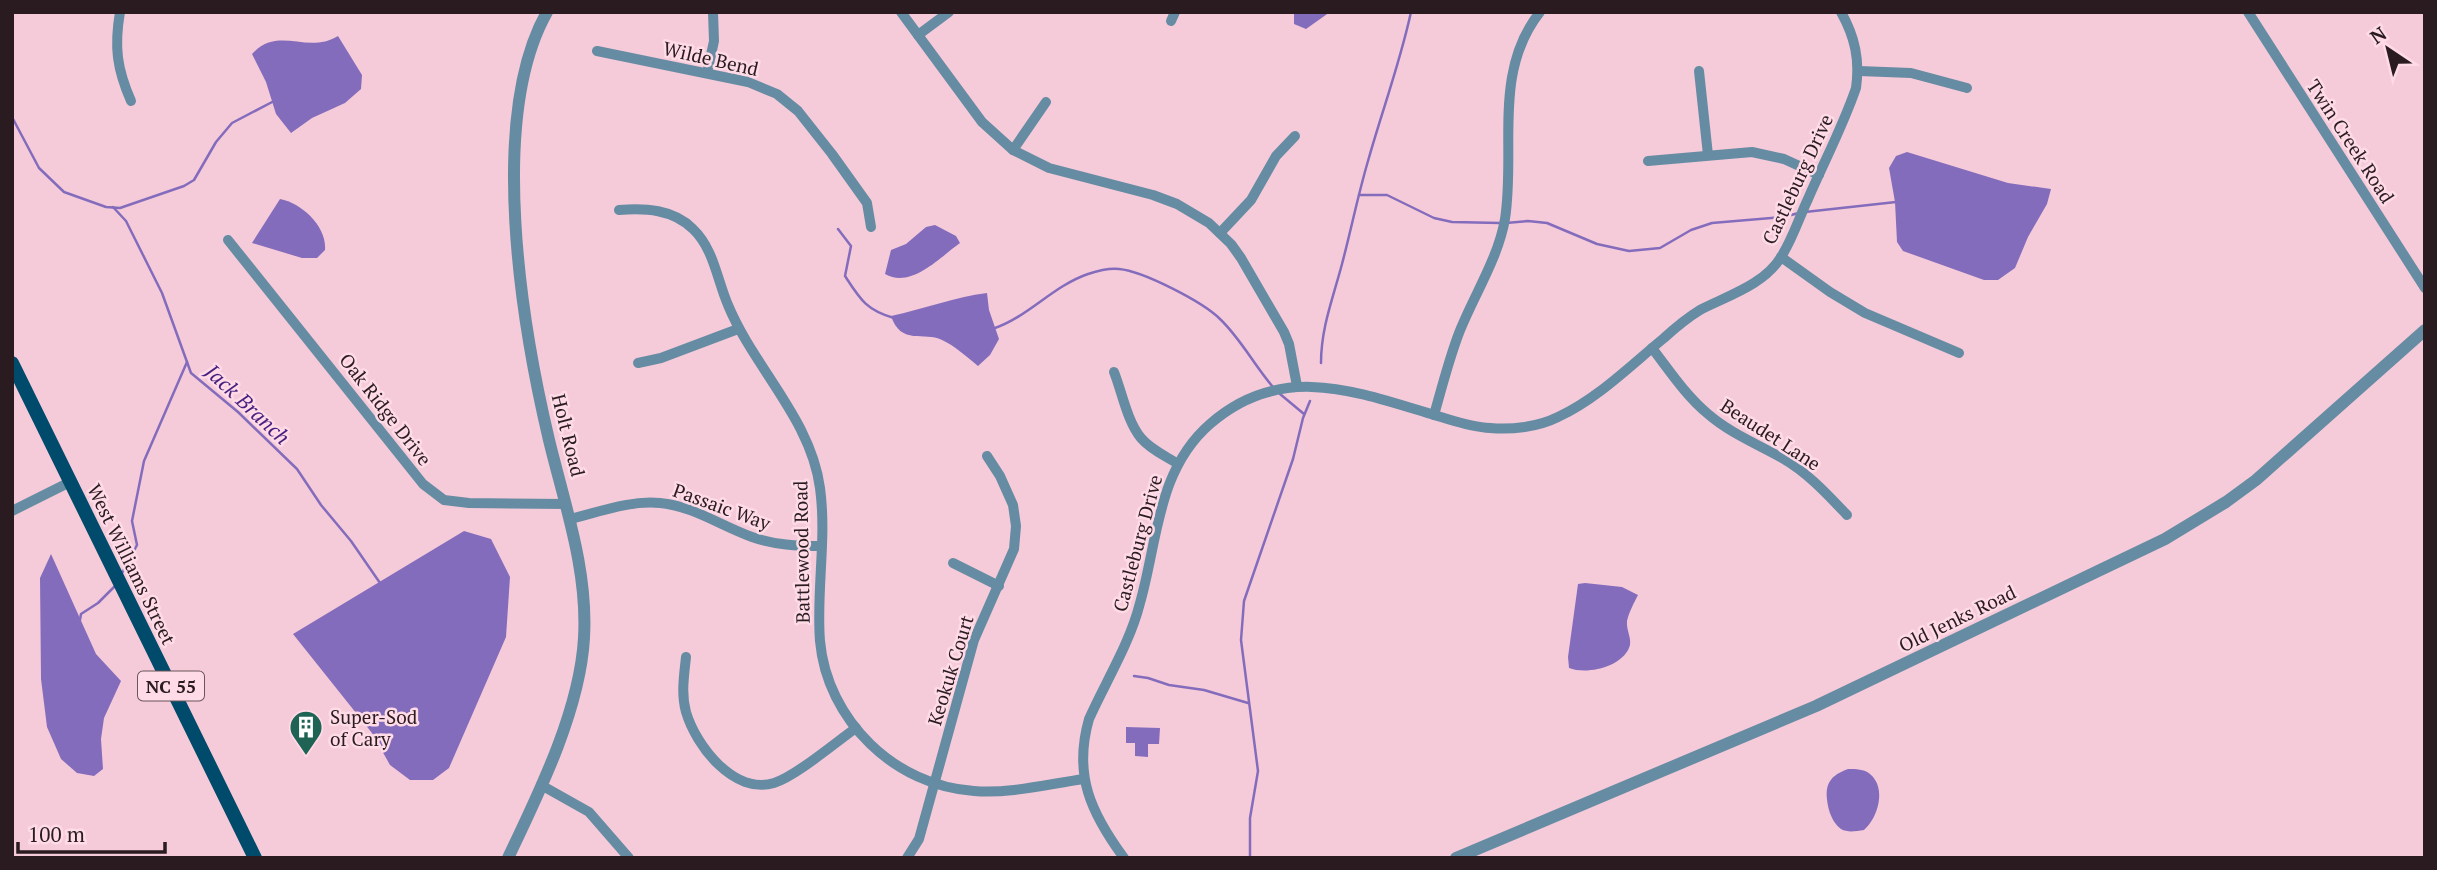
<svg xmlns="http://www.w3.org/2000/svg" width="2437" height="870" font-family="'PT Serif',serif">
  <rect width="100%" height="100%" fill="#f6cbd9"/>
  <g fill="#846cbd">
    <polygon points="1294,12 1330,12 1306,29 1294,24"/>
    <path d="M338,36L362,75L361,89L345,103L312,118L291,133L276,114L266,82L252,54C278,25 307,55 338,36Z"/>
    <polygon points="1907,152 2008,183 2051,189 2047,204 2028,237 2015,268 1998,280 1984,280 1903,251 1897,242 1895,202 1889,168 1896,156"/>
    <path d="M280,199C302,203 327,227 325,250L317,258H302L252,243Z"/>
    <path d="M935,225L956,236L960,243C939,258 911,289 885,274L891,250L906,244L926,227Z"/>
    <path d="M987,293L989,310L999,339L990,355L978,366C967,357 955,346 942,340C924,331 901,346 891,316C923,309 955,297 987,293Z"/>
    <polygon points="464,531 491,539 510,577 506,637 449,768 433,780 410,780 390,765 372,733 293,634"/>
    <polygon points="51,554 96,654 121,681 104,718 101,739 103,769 94,776 77,773 61,759 47,727 41,679 40,578"/>
    <path d="M1585,583L1622,587L1638,595C1634,603 1629,612 1627,621C1626,631 1633,640 1629,648C1621,667 1587,675 1569,668L1568,657L1578,584Z"/>
    <polygon points="1126,727 1160,728 1159,744 1148,744 1148,757 1135,756 1135,743 1126,743"/>
    <path d="M1848,769C1856,769 1864,769 1870,774C1887,788 1878,818 1864,830C1856,831 1848,833 1841,829C1835,825 1831,817 1829,810C1824,788 1826,777 1848,769Z"/>
  </g>
  <g fill="none" stroke-linecap="round" stroke-linejoin="round">
    <g stroke="#846cbd" stroke-width="2.5">
      <polyline points="12,117 39,168 64,192 106,207 120,208 184,186 194,180 216,142 232,123 276,100"/>
      <polyline points="1359,195 1387,195 1434,218 1452,222 1500,223"/>
      <polyline points="113,207 126,221 162,293 191,373 238,412 297,469 321,505 351,541 380,583"/>
      <polyline points="1805,212 1896,202"/>
      <polyline points="1506,223 1528,221 1547,223 1597,244 1629,251 1660,248 1691,230 1712,223 1783,217 1799,213"/>
      <path d="M838,229L851,246L845,276C860,299 866,310 894,318"/>
      <path d="M995,328C1029,316 1053,286 1088,274C1097,271 1109,268 1119,269C1143,271 1203,302 1220,319C1241,339 1254,365 1273,387"/>
      <path d="M1321,363C1321,328 1333,298 1342,264C1351,230 1358,195 1368,161C1382,111 1400,63 1411,12"/>
      <polyline points="1280,394 1304,414"/>
      <polyline points="121,575 137,545 132,521 144,461 187,362"/>
      <polyline points="80,620 81,614 98,603 115,586"/>
      <polyline points="1134,676 1148,678 1169,685 1204,690 1248,703"/>
      <polyline points="1250,858 1250,818 1258,771 1241,640 1244,601 1293,459 1303,418 1310,401"/>
    </g>
    <g stroke="#668ca3" stroke-width="10">
      <path d="M120,12C114,47 117,69 131,101"/>
      <polyline points="901,12 982,122 1013,150 1049,168 1153,195 1177,204 1209,223 1231,244 1241,258 1284,332 1289,344 1297,386"/>
      <polyline points="2248,12 2425,288"/>
      <polyline points="1171,21 1175,12"/>
      <polyline points="918,35 949,12"/>
      <polyline points="597,51 748,82 777,94 798,111 832,154 867,203 871,227"/>
      <polyline points="1699,71 1708,155"/>
      <polyline points="1859,71 1911,73 1967,88"/>
      <polyline points="707,73 714,41 713,12"/>
      <polyline points="1013,150 1046,102"/>
      <polyline points="1648,161 1752,152 1784,159 1819,175"/>
      <path d="M619,210C645,208 673,209 693,229C714,249 717,280 728,305C754,368 811,419 820,488C827,539 816,591 820,641C827,720 895,786 974,791C1010,794 1048,784 1084,779"/>
      <polyline points="1220,233 1251,200 1276,156 1295,136"/>
      <polyline points="228,240 423,484 444,500 469,503 566,504"/>
      <polyline points="1781,257 1830,292 1865,313 1959,353"/>
      <path d="M1652,348C1669,370 1686,396 1708,414C1730,433 1757,444 1782,458C1808,473 1827,494 1847,515"/>
      <polyline points="638,363 661,358 738,329"/>
      <path d="M1114,372C1122,392 1127,421 1141,438C1151,450 1166,456 1178,464"/>
      <path d="M1434,415C1442,387 1449,359 1459,333C1474,295 1498,259 1505,219C1516,148 1492,73 1540,12"/>
      <polyline points="12,511 70,482"/>
      <path d="M570,519C599,512 630,500 660,503C693,506 721,526 752,537C775,545 797,546 821,546"/>
      <polyline points="953,563 999,586"/>
      <path d="M686,657C684,676 681,694 686,712C696,746 734,795 774,783C796,776 836,742 856,728"/>
      <polyline points="541,785 589,812 629,858"/>
      <polyline points="907,858 919,839 974,640 1014,549 1016,526 1013,505 1000,476 987,456"/>
      <path d="M1124,858C1091,813 1073,775 1089,719C1106,681 1130,643 1140,603C1158,540 1157,470 1210,424C1281,362 1355,391 1434,415C1452,420 1470,427 1490,428C1512,430 1538,427 1558,417C1597,399 1630,366 1664,338C1675,328 1687,318 1700,310C1727,296 1764,285 1781,257C1792,240 1799,218 1808,199C1824,162 1843,126 1856,88C1860,60 1855,37 1841,12"/>
    </g>
    <g stroke="#668ca3" stroke-width="12">
      <path d="M508,858C539,793 580,710 584,638C588,570 565,506 549,440C522,326 487,118 547,12"/>
      <polyline points="1456,858 1816,706 2165,539 2226,502 2256,480 2425,330"/>
    </g>
    <polyline stroke="#004a6b" stroke-width="14" points="12,363 255,858"/>
  </g>
  <defs>
    <symbol id="building-pin" viewBox="-11 -11 22 30"><path d="M0 17L-7.5 6A9.5 9.5 0 1 1 7.5 6Z" fill="#1e6354" stroke="#fedbe6"/><path d="M-4-6H4V6H1V3H-1V6H-4ZM-2.5-4.3h1.7v1.8h-1.7ZM.8-4.3h1.7v1.8H.8ZM-2.5-1h1.7V.8h-1.7ZM.8-1h1.7V.8H.8Z" fill="#fff"/></symbol>
  </defs>
  <g fill-rule="evenodd">
    <use href="#building-pin" x="287" y="708" width="38" height="52"/>
  </g>
  <g text-anchor="middle" dominant-baseline="central" stroke-width="5" stroke-linejoin="round" paint-order="stroke">
    <rect fill="#fedbe6" stroke="#6a555b" stroke-width="2" x="138" y="671.5" width="66" height="29" rx="5"/>
    <g font-size="18" font-weight="bold" fill="#2a1b20">
      <text x="171" y="686">NC 55</text>
    </g>
    <g font-size="19" fill="#2a1b20" stroke="#fedbe6">
      <text transform="translate(711 58) rotate(13)">Wilde Bend</text>
      <text transform="translate(2351 141) rotate(57)">Twin Creek Road</text>
      <text transform="translate(1797 179) rotate(-65)">Castleburg Drive</text>
      <text transform="translate(386 409) rotate(52)">Oak Ridge Drive</text>
      <text transform="translate(1771 434) rotate(33)">Beaudet Lane</text>
      <text transform="translate(569 435) rotate(76)">Holt Road</text>
      <text transform="translate(722 506) rotate(20)">Passaic Way</text>
      <text transform="translate(1137 543) rotate(-75)">Castleburg Drive</text>
      <text transform="translate(801 552) rotate(-91)">Battlewood Road</text>
      <text transform="translate(132 564) rotate(64)">West Williams Street</text>
      <text transform="translate(1957 618) rotate(-26)">Old Jenks Road</text>
      <text transform="translate(950 670) rotate(-73)">Keokuk Court</text>
    </g>
    <g font-size="19" fill="#2a1b20" stroke="#fedbe6" text-anchor="start">
      <text x="330" y="716">Super-Sod<tspan x="330" dy="22">of Cary</tspan></text>
    </g>
    <g font-size="21" font-style="italic" fill="#461f80" stroke="#fedbe6">
      <text transform="translate(248 404) rotate(43)">Jack Branch</text>
    </g>
  </g>
  <rect width="2437" height="870" fill="none" stroke="#2a1b20" stroke-width="28"/>
  <g transform="translate(2388 49) rotate(325)" stroke="#fedbe6" stroke-width="5" paint-order="stroke">
  <path d="M0-5L12 26L0 18L-12 26Z" fill="#2a1b20"/>
  <text y="-10" font-size="19" font-weight="bold" text-anchor="middle" fill="#2a1b20">N</text>
  </g>
  <path d="M18 842v10h147v-10" fill="none" stroke="#2a1b20" stroke-width="3.5"/>
  <text x="28" y="842" font-size="21" fill="#2a1b20" stroke="#fedbe6" stroke-width="5" paint-order="stroke">100 m</text>
</svg>
